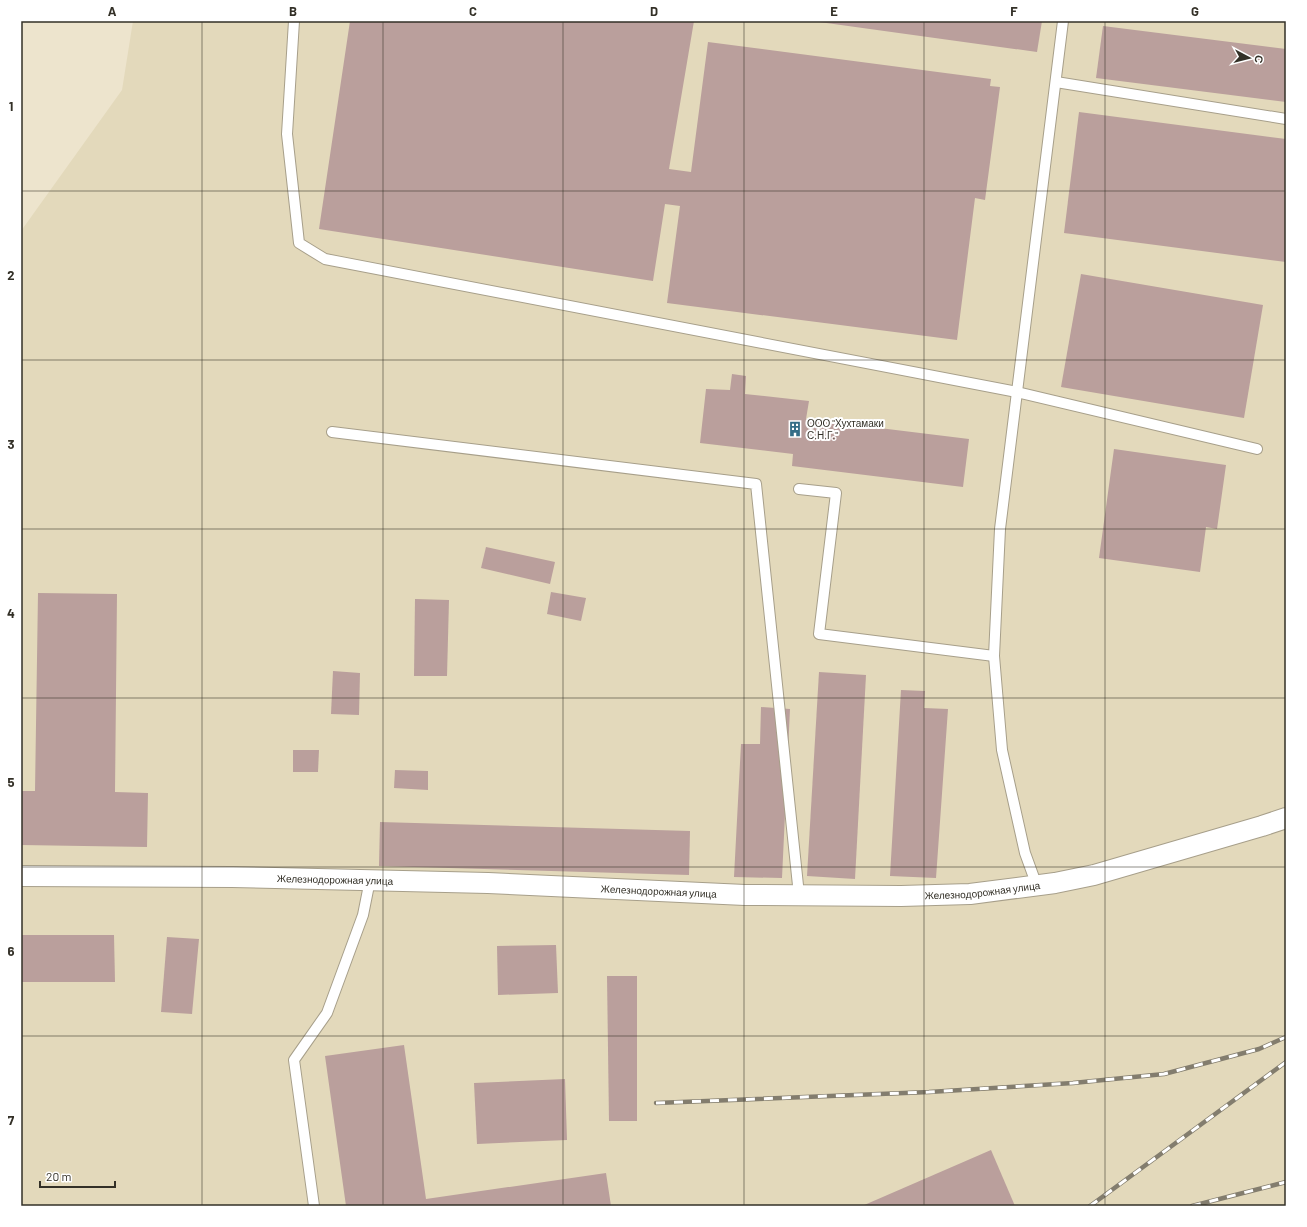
<svg xmlns="http://www.w3.org/2000/svg" width="1307" height="1227" font-family="Barlow,sans-serif">
  <rect width="100%" height="100%" fill="#ede4cd"/>
  <polygon fill="#e3d9bb" points="133,21 1286,21 1286,1206 21,1206 21,231 122,90"/>
  <g fill="#ba9f9c">
    <polygon points="350,21 694,21 669,169 691,172 708,42 991,79 990,86 1000,87 985,200 975,198 957,340 667,303 680,206 665,204 653,281 319,229"/>
    <polygon points="812,21 1042,21 1037,52"/>
    <polygon points="1103,26 1286,49 1286,102 1096,78"/>
    <polygon points="1079,112 1286,139 1286,262 1064,233"/>
    <polygon points="1081,274 1263,305 1244,418 1061,387"/>
    <polygon points="732,374 746,376 745,394 809,401 806,419 969,439 963,487 792,466 793,454 700,443 706,389 730,390"/>
    <polygon points="1114,449 1226,465 1217,529 1206,527 1200,572 1099,558"/>
    <polygon points="486,547 555,562 550,584 481,568"/>
    <polygon points="551,592 586,598 581,621 547,614"/>
    <polygon points="38,593 117,594 115,792 148,793 147,847 21,845 21,791 35,791"/>
    <polygon points="415,599 449,600 447,676 414,676"/>
    <polygon points="333,671 360,673 359,715 331,714"/>
    <polygon points="819,672 866,675 855,879 807,876"/>
    <polygon points="901,690 925,691 924,708 948,709 936,878 890,876"/>
    <polygon points="761,707 790,709 782,878 734,877 741,744 760,744"/>
    <polygon points="293,750 319,750 318,772 293,772"/>
    <polygon points="395,770 428,771 428,790 394,788"/>
    <polygon points="380,822 690,831 689,875 379,866"/>
    <polygon points="21,935 114,935 115,982 21,982"/>
    <polygon points="167,937 199,939 192,1014 161,1012"/>
    <polygon points="556,945 558,993 498,995 497,946"/>
    <polygon points="607,976 637,976 637,1121 609,1121"/>
    <polygon points="404,1045 426,1199 606,1173 611,1206 346,1206 325,1056"/>
    <polygon points="565,1079 567,1140 477,1144 474,1083"/>
    <polygon points="991,1150 1015,1206 862,1206"/>
  </g>
  <g fill="none" stroke-linecap="round" stroke-linejoin="round">
    <defs>
      <g id="service">
        <polyline points="294,21 287,134 299,243 325,259 1017,392 1257,449"/>
        <polyline points="1056,82 1286,119"/>
        <polyline points="332,432 756,484 799,895"/>
        <polyline points="799,489 836,493 819,634 994,656"/>
        <polyline points="1037,886 1025,853 1002,750 994,656 1000,529 1063,21"/>
        <polyline points="314,1206 294,1060 327,1013 363,915 370,880"/>
      </g>
      <g id="minor">
        <path id="s1" d="M21,876L232,877L488,883L745,895L901,896L970,894L1055,883L1094,875L1262,826L1286,818"/>
      </g>
    </defs>
    <use href="#service" stroke="#a79f8a" stroke-width="12"/>
    <use href="#minor" stroke="#a79f8a" stroke-width="22"/>
    <use href="#service" stroke="#fff" stroke-width="10"/>
    <use href="#minor" stroke="#fff" stroke-width="20"/>
    <defs>
      <g id="rail">
        <polyline points="656,1103 929,1092 1073,1083 1164,1074 1259,1049 1286,1037"/>
        <polyline points="1090,1206 1286,1062"/>
        <polyline points="1192,1206 1286,1182"/>
      </g>
    </defs>
    <use href="#rail" stroke="#837d6e" stroke-width="4.5"/>
    <use href="#rail" stroke="#fff" stroke-width="3" stroke-dasharray="9" stroke-linecap="butt"/>
  </g>
  <path fill="none" stroke="#333027" stroke-width="1" stroke-opacity="0.55" d="M202,21V1206M383,21V1206M563,21V1206M744,21V1206M924,21V1206M1105,21V1206M21,191H1286M21,360H1286M21,529H1286M21,698H1286M21,867H1286M21,1036H1286"/>
  <defs>
    <symbol id="building-bare" viewBox="-9 -9 18 18"><path d="M-4-6H4V6H1V3H-1V6H-4ZM-2.5-4.3h1.7v1.8h-1.7ZM.8-4.3h1.7v1.8H.8ZM-2.5-1h1.7V.8h-1.7ZM.8-1h1.7V.8H.8Z" fill="#356d87" stroke="#fff" stroke-width="2.5" paint-order="stroke"/></symbol>
  </defs>
  <g fill-rule="evenodd">
    <use href="#building-bare" x="784" y="418" width="22" height="22"/>
  </g>
  <g text-anchor="middle" dominant-baseline="central" stroke-width="4" stroke-linejoin="round" paint-order="stroke">
    <g font-size="10" fill="#333027" stroke="#fff" text-anchor="start">
      <text x="807" y="423">ООО "Хухтамаки<tspan x="807" dy="12">С.Н.Г."</tspan></text>
    </g>
    <g font-size="10" fill="#333027" stroke="#fff">
      <text stroke="none"><textPath href="#s1" startOffset="314">Железнодорожная улица</textPath></text>
      <text stroke="none"><textPath href="#s1" startOffset="962">Железнодорожная улица</textPath></text>
      <text stroke="none"><textPath href="#s1" startOffset="638">Железнодорожная улица</textPath></text>
    </g>
  </g>
  <rect width="1307" height="1227" fill="none" stroke="#ffffff" stroke-width="44"/>
  <g transform="translate(1249 58) rotate(97)" stroke="#ffffff" stroke-width="3" paint-order="stroke">
  <path d="M0-3L7 15L0 10L-7 15Z" fill="#333027"/>
  <text y="-6" font-size="11" font-weight="bold" text-anchor="middle" fill="#333027">С</text>
  </g>
  <path d="M40 1181v6h75v-6" fill="none" stroke="#333027" stroke-width="2"/>
  <text x="46" y="1181" font-size="12" fill="#333027" stroke="#ffffff" stroke-width="3" paint-order="stroke">20 m</text>
  <rect x="22" y="22" width="1263" height="1183" fill="none" stroke="#333027" stroke-width="1.5"/>
  <g font-size="13" text-anchor="middle" font-weight="bold" fill="#333027">
    <text x="112" y="16">A</text>
    <text x="293" y="16">B</text>
    <text x="473" y="16">C</text>
    <text x="654" y="16">D</text>
    <text x="834" y="16">E</text>
    <text x="1014" y="16">F</text>
    <text x="1195" y="16">G</text>
    <text x="11" y="111">1</text>
    <text x="11" y="280">2</text>
    <text x="11" y="449">3</text>
    <text x="11" y="618">4</text>
    <text x="11" y="787">5</text>
    <text x="11" y="956">6</text>
    <text x="11" y="1125">7</text>
  </g>
</svg>
